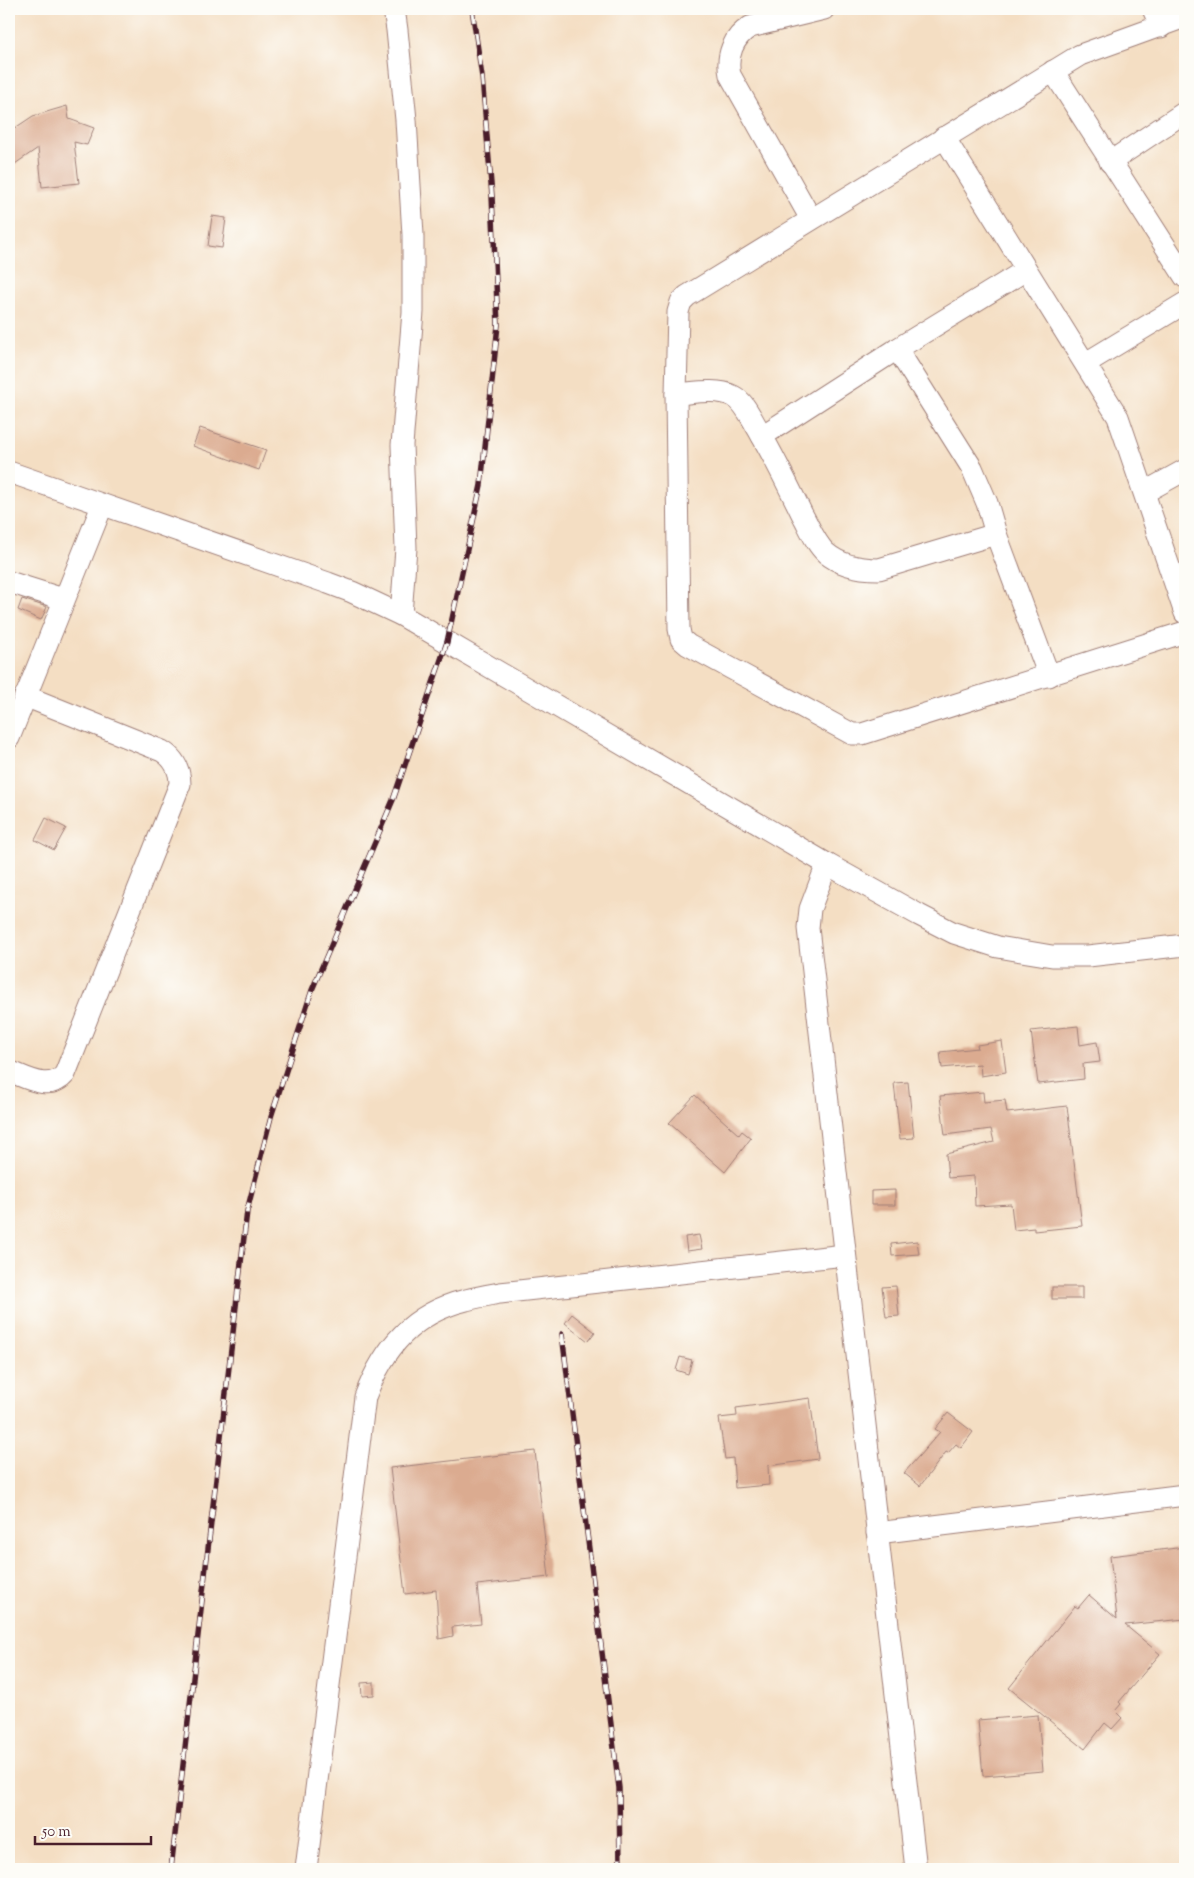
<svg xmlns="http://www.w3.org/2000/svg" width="1194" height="1878" font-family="'Sorts Mill Goudy',serif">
  <rect width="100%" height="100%" fill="#fdfcf7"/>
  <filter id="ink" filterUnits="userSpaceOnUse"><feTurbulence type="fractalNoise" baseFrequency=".02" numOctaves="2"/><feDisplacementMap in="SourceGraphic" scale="10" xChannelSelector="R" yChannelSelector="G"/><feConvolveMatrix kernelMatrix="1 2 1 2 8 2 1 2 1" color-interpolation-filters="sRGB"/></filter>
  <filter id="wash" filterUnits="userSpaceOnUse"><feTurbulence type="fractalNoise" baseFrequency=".0096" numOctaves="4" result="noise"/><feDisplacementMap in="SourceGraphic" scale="20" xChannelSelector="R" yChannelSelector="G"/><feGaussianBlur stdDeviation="1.12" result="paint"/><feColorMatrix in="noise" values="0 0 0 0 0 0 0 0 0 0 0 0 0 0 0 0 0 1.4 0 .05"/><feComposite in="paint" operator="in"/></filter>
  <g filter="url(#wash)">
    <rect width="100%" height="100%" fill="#f4dec3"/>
    <g id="blocks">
      <g fill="#dbab90">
        <polygon points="67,106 69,119 94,128 87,145 74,142 79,183 42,187 38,148 9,168 9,132 33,116"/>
        <polygon points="212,216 226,218 222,248 208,246"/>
        <polygon points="200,428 266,450 259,470 193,446"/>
        <polygon points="22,599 47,607 41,620 18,610"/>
        <polygon points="46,818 66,828 54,850 35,840"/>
        <polygon points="1078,1026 1080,1045 1097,1042 1100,1062 1083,1064 1084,1079 1038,1084 1031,1031"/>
        <polygon points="1002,1041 1006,1072 981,1076 980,1064 942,1068 940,1052 978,1048 977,1045"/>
        <polygon points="908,1082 914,1138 900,1139 894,1083"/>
        <polygon points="983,1092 984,1102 1005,1100 1007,1113 1067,1106 1082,1226 1034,1231 1034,1228 1014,1230 1011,1204 975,1206 974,1176 948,1178 946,1154 994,1142 991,1129 945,1135 940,1096"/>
        <polygon points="695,1095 739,1135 742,1131 751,1138 725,1172 669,1123"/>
        <polygon points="895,1190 895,1205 871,1205 871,1191"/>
        <polygon points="699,1235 702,1249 687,1251 685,1237"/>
        <polygon points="917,1241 919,1254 892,1256 891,1244"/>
        <polygon points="896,1286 899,1316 886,1317 882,1287"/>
        <rect x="1052" y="1287" width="30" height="12"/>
        <polygon points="572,1314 595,1332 588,1341 565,1323"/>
        <polygon points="680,1357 692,1360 688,1374 676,1370"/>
        <polygon points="810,1398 818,1459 768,1466 769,1485 735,1488 733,1458 725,1459 719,1418 737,1416 736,1408"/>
        <polygon points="948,1413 973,1432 961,1448 956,1444 948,1453 946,1452 920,1486 904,1473 940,1432 935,1429"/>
        <polygon points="535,1451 549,1577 477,1585 481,1624 452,1627 453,1636 439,1639 436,1590 405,1594 390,1468"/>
        <polygon points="1185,1547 1185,1619 1125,1625 1160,1654 1119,1702 1121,1704 1115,1711 1122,1718 1112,1729 1105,1723 1085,1749 1009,1688 1075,1606 1078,1608 1089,1595 1117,1619 1110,1556"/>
        <polygon points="374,1682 374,1695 362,1696 361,1683"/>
        <polygon points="1038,1715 1043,1771 983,1776 978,1720"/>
      </g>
    </g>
  </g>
  <g filter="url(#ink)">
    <use href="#blocks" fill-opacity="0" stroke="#9f7e77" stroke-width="1"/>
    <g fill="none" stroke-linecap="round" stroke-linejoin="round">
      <defs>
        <g id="minor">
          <polyline points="394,9 397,30 406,120 413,235 413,312 402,445 406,548 401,615"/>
          <polyline points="1153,9 1161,27"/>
          <polyline points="1185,17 1080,55 687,296 681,302 678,312 676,394 679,629 681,639 688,645 852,734 862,734 1185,632"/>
          <polyline points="1053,71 1185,277"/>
          <polyline points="944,137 1118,417 1185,613"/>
          <polyline points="1110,162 1185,112"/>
          <path d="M811,219L730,75C726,56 733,37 750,27L824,9"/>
          <polyline points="897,349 972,468 987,503 996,534 1049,676"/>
          <polyline points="1086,363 1185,303"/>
          <path d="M676,394C693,393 717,388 733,396C745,402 751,418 758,429C774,457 788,485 802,514C809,526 815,543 826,553C841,566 860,569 879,569L996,534"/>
          <polyline points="762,436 897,349 1026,270"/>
          <polyline points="9,472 328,583 352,592 401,615 827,864 919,915 954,933 998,947 1052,956 1088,956 1185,945"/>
          <polyline points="1145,492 1185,470"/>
          <polyline points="9,582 63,599"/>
          <polyline points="9,738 102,506"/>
          <polyline points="827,864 810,909 808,928 916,1869"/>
          <path d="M9,1071C27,1078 50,1092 65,1074L180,784C180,770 175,759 162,751L25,696"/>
          <polyline points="877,1533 1185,1495"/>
          <path d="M306,1869L365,1397C384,1347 413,1313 466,1300C477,1297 489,1295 500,1293L845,1255"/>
        </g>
      </defs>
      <use href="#minor" stroke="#9f7e77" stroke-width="23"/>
      <use href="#minor" stroke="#fff" stroke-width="21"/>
      <defs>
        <g id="rail">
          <polyline points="562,1334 619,1788 620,1869"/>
          <polyline points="171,1869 247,1211 271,1117 312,990 393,800 447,642 481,485 498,325 492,196 482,77 472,9"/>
        </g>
      </defs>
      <use href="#rail" stroke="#4a1f2b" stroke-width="5.5"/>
      <use href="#rail" stroke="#fdfcf7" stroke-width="4" stroke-dasharray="11" stroke-linecap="butt"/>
    </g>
  </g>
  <rect width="1194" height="1878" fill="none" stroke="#fdfcf7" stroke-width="30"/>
  <path d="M35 1836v8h116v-8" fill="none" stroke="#4a1f2b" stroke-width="2.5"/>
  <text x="42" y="1836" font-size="15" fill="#4a1f2b" stroke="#fdfcf7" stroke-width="4" paint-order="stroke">50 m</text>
</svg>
